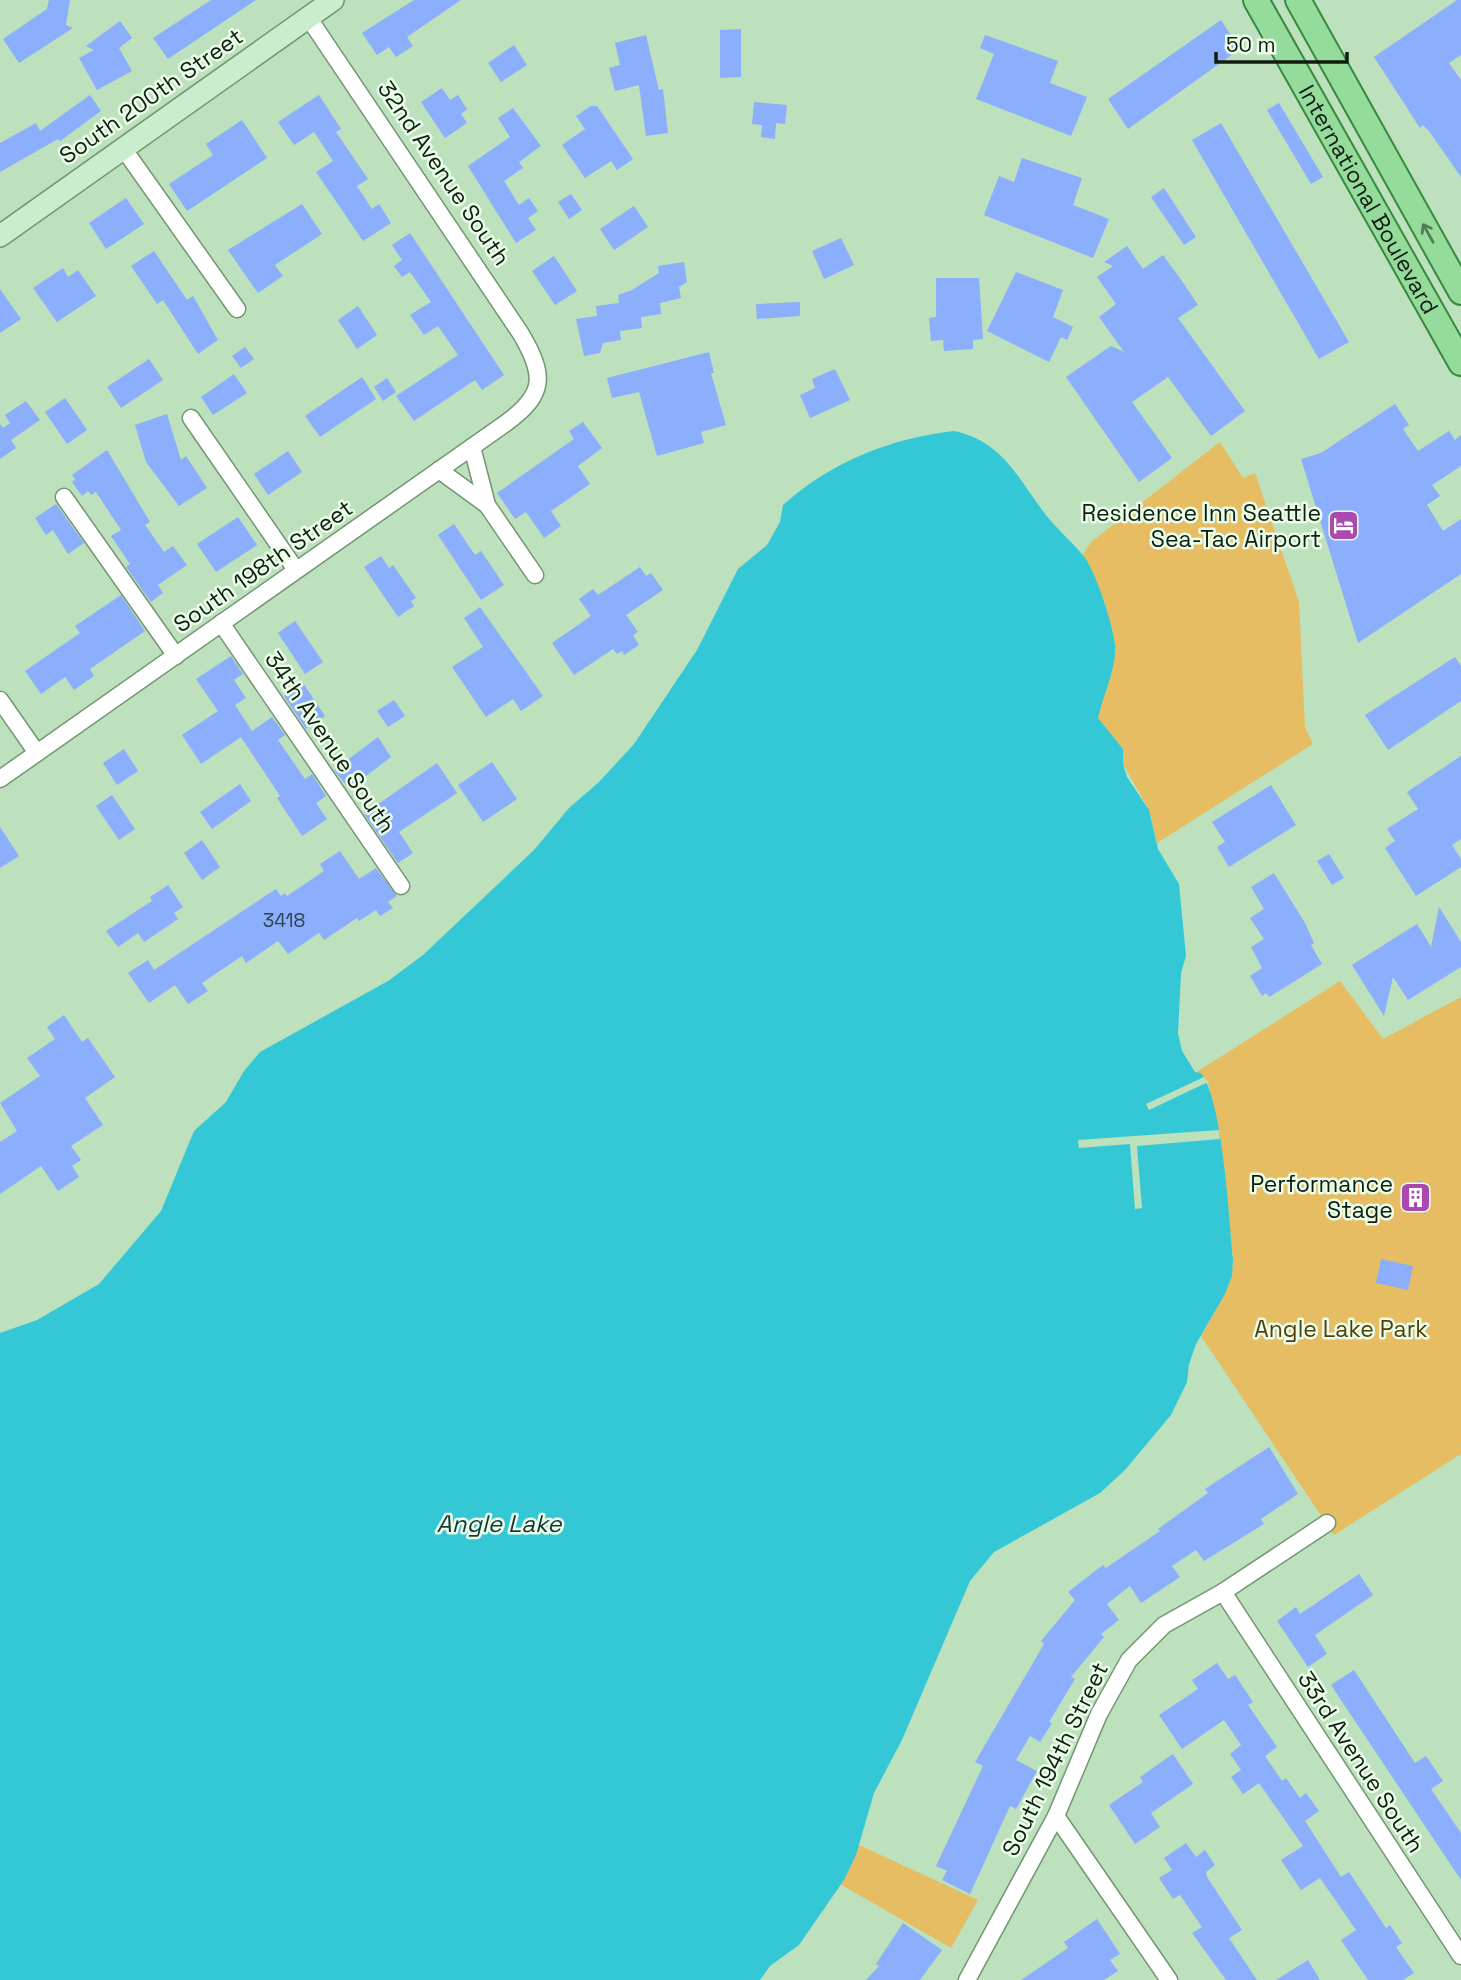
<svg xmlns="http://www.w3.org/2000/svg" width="1461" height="1980" font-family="'Space Grotesk',sans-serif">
  <rect width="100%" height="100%" fill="#bce1bc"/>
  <g fill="#e6bd63">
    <polygon points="1220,442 1243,478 1255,473 1299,602 1305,727 1313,744 1157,843 1149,810 1123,764 1123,749 1097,717 1103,695 1105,603 1083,554 1091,542"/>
    <path d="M1340,981L1383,1039L1461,997V1454L1334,1535L1201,1336C1215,1311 1231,1288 1233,1259L1220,1139L1208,1082L1195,1073Z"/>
    <polygon points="859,1845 978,1900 951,1948 840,1884"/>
  </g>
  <path fill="#34c8d7" d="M954,431C1003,441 1018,479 1046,515C1057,529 1071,541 1082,554C1095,568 1113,625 1115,645C1117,668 1103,695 1098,718L1123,749V764L1127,777L1149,810L1158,849L1179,884L1186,956L1181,973L1178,1033L1182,1051L1195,1072L1201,1073C1223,1101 1229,1220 1233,1259L1232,1276L1225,1294L1196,1344L1189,1364L1187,1382L1171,1415L1125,1470L1100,1493L994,1552L970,1581L902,1740L874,1793L856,1855L844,1880L799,1945L770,1966L760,1980H0V1333L37,1320L99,1284L161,1211L194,1131L226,1102L244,1071L260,1052L388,981L423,955L534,850L569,808L599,782L634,744L697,650L738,569L767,545L780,522L783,505C831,462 891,438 954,431Z"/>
  <g fill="#bce1bc">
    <polygon points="1204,1077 1208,1082 1149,1110 1146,1104"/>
    <polygon points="1219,1130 1220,1139 1137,1146 1142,1208 1135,1209 1130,1144 1079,1148 1078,1140"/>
  </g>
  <g fill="#8baefd">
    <polygon points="49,0 70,0 66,25 73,28 19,63 3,39 47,9"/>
    <polygon points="211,0 256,0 168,59 153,38"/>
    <polygon points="414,0 461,0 407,37 413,46 396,57 389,47 377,55 362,33"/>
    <polygon points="1457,0 1461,0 1461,55 1449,63 1461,80 1461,177 1429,131 1423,125 1420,128 1374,57"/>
    <polygon points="1221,20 1240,49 1128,129 1108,99"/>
    <polygon points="120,21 132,38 119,48 132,71 97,90 79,58 94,50 86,46"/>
    <polygon points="741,29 741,77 720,78 720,30"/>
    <polygon points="646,35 659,90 663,89 668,133 646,136 639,85 615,91 609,68 620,65 615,43"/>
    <polygon points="985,35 1058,61 1050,83 1087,97 1071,136 976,99 994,54 980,48"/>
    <polygon points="514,45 527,65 501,82 488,63"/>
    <polygon points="442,88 450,100 458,95 467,109 461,114 467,123 445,138 421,102"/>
    <polygon points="90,95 101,111 60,141 58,139 0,172 0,143 36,123 40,131"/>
    <polygon points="319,95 341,129 336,132 368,179 357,186 372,209 379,204 391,223 363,241 316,172 333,161 314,132 294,145 278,122"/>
    <polygon points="754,102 787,105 785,124 776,123 775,139 761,137 762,125 752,124"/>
    <polygon points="1279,103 1323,177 1311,184 1267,110"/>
    <polygon points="591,106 597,106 633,159 617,170 611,161 585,178 562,145 585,129 576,116"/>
    <polygon points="513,108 541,146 519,162 523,168 504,181 519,205 529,198 538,211 528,218 536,230 516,243 468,166 510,137 498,118"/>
    <polygon points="242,120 267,158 187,211 169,184 213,155 206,144"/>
    <polygon points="1221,123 1349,342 1319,359 1192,140"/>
    <polygon points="1022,158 1082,178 1073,205 1109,219 1093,258 984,215 999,176 1014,182"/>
    <polygon points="1164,188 1196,237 1184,245 1151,197"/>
    <polygon points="571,194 582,210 569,219 558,202"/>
    <polygon points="126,198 144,224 106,249 89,223"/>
    <polygon points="302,204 322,234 275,265 283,276 258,293 228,250"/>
    <polygon points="634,206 648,227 614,250 600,229"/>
    <polygon points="410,233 504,375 482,390 475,380 414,421 396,396 458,355 438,326 424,335 410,315 431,302 410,272 402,277 394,266 402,260 392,245"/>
    <polygon points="841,238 854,265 824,279 812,251"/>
    <polygon points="1127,246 1143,269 1163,255 1182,281 1198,305 1178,318 1245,411 1211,436 1168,377 1132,402 1172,458 1139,482 1066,377 1111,346 1124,352 1099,317 1116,304 1097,277 1113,266 1104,262"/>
    <polygon points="154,251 187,300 193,296 218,340 198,354 163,300 157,304 131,266"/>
    <polygon points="554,256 577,291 555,305 532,271"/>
    <polygon points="684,262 687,282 679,287 681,298 660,303 661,314 641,317 642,328 620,331 621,340 603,343 600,353 584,356 576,319 597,316 596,306 619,303 618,295 632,290 659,273 658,266"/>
    <polygon points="63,268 68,277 78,270 96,296 57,322 33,288"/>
    <polygon points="1016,272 1063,290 1053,317 1073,327 1067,340 1061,337 1049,362 987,331"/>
    <polygon points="936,278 979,278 983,339 973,340 973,349 944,351 943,340 931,341 929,318 936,317"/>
    <polygon points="0,289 21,319 0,333"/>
    <polygon points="800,302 800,316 757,319 756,304"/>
    <polygon points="358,306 377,335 357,349 338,320"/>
    <polygon points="245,347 254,359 241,368 232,356"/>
    <polygon points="709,352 714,373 711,373 726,425 701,432 704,443 657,456 639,392 612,398 607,378"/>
    <polygon points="149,359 163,380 121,408 107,387"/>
    <polygon points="835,369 850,400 810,418 800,395 815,388 812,379"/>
    <polygon points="234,374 247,393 213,415 201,397"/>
    <polygon points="362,377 376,399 320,437 305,416"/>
    <polygon points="387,378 396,392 383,401 374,387"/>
    <polygon points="65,398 87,430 67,444 45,412"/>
    <polygon points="26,401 40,420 11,440 16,448 0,459 0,424 3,428 10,423 5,415"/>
    <polygon points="1395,404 1409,425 1403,429 1418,451 1449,431 1455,440 1461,435 1461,466 1432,485 1440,496 1427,505 1443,531 1461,519 1461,574 1358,643 1301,459 1321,453"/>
    <polygon points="167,414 181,460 186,456 207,488 179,506 146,462 135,425"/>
    <polygon points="583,422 602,448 578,466 590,484 551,511 561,526 544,538 526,512 515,519 497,493 574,439 569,431"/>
    <polygon points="107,450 150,522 145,525 164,552 173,546 187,565 158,585 163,593 151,602 126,567 130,564 111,536 121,530 96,492 91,495 88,491 82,496 72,482 75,479 72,475"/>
    <polygon points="288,451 302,472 268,495 254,474"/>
    <polygon points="56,504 84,543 68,554 53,530 46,535 35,518"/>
    <polygon points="238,517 257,545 216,572 197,544"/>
    <polygon points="454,524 475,555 481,551 504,585 481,600 438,535"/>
    <polygon points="381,556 389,568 393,565 416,598 411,601 414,606 398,617 364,567"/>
    <polygon points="640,567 646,576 651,573 663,590 626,615 638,632 633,635 639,645 624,655 622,651 617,654 613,649 574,675 552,643 591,616 579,599 593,589 598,595"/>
    <polygon points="121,595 145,631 90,669 94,676 74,690 65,677 41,694 25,671 80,633 75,626"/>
    <polygon points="480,607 543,696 521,711 513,699 486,717 452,667 483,647 464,618"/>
    <polygon points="295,621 323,662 305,674 278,633"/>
    <polygon points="231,656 243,674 234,680 246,698 235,705 252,731 272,717 285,735 278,740 305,779 312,774 326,796 316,803 327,819 302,836 277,798 280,796 241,737 201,764 182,735 218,711 196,679"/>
    <polygon points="1455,657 1461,666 1461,701 1388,750 1365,715"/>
    <polygon points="303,683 325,716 306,729 284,696"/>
    <polygon points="394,700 405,716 388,727 377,711"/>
    <polygon points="378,737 391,757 349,789 334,770"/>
    <polygon points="124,749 138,771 117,785 103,763"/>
    <polygon points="1461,756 1461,839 1452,845 1461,859 1461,867 1416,896 1385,848 1395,841 1387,829 1418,809 1407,792"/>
    <polygon points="492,762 517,799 483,822 458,785"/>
    <polygon points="437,763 457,793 399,832 413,853 398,863 364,814"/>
    <polygon points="240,784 251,801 212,829 200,812"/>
    <polygon points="1271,785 1296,825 1229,867 1217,847 1225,842 1212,822"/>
    <polygon points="112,795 135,829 119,840 96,806"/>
    <polygon points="0,827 19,856 0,868"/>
    <polygon points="202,840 220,867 202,880 184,853"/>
    <polygon points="340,851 359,879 376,868 397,896 388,902 393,908 380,916 376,910 359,921 357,918 324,940 319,933 288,954 278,941 246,963 242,956 202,983 208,991 188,1004 175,985 149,1003 128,973 148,960 154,970 276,889 281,896 285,893 287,896 324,871 320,864"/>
    <polygon points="1329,854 1344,878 1332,885 1317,861"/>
    <polygon points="1274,873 1305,923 1314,943 1311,945 1322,964 1269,997 1266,993 1262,996 1250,976 1262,968 1251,947 1264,939 1250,918 1264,909 1251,887"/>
    <polygon points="168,885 183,907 174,913 178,919 144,942 138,933 118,947 106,931 152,901 150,897"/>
    <polygon points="1439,907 1461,942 1461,967 1408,1000 1393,977 1384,1016 1352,965 1417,924 1431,947"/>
    <polygon points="64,1015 82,1042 88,1038 115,1077 85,1098 103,1125 71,1146 81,1160 72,1166 79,1177 58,1191 41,1166 0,1194 0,1142 17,1131 0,1103 40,1076 27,1058 55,1039 47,1027"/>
    <polygon points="1420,1180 1428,1194 1425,1214 1403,1199 1412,1185"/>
    <polygon points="1381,1259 1413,1266 1408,1290 1376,1283"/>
    <polygon points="1269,1447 1298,1494 1261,1519 1264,1524 1204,1561 1196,1550 1172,1566 1180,1577 1141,1603 1130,1586 1107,1604 1119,1620 1101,1634 1104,1637 1071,1677 1075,1679 1049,1722 1052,1723 1040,1742 1030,1736 1016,1760 1037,1771 1016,1809 1010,1806 970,1894 942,1880 947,1871 936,1866 983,1766 975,1762 1044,1644 1041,1641 1075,1600 1068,1592 1103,1565 1106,1568 1160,1531 1158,1529 1208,1493 1205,1489"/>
    <polygon points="1359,1574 1373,1595 1315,1635 1327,1654 1308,1667 1277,1621 1296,1607 1300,1614"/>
    <polygon points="1217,1663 1228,1679 1235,1675 1253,1702 1248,1705 1277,1747 1265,1756 1282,1781 1286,1778 1300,1798 1306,1793 1319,1811 1305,1821 1341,1877 1349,1872 1386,1928 1390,1925 1402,1943 1396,1947 1414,1973 1403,1980 1368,1980 1341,1940 1356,1930 1320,1878 1301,1890 1281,1860 1303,1846 1259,1783 1243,1794 1231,1777 1241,1770 1230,1754 1241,1745 1224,1720 1182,1749 1159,1715 1198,1689 1192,1680"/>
    <polygon points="1354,1670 1415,1763 1426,1756 1443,1781 1431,1789 1461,1833 1461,1880 1331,1685"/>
    <polygon points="1173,1754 1193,1784 1151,1813 1160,1827 1135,1844 1109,1805 1143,1782 1140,1777"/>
    <polygon points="1186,1843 1196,1857 1205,1850 1215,1865 1206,1872 1207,1877 1242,1930 1229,1938 1257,1980 1226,1980 1192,1933 1202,1927 1180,1895 1173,1899 1159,1878 1172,1870 1164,1858"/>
    <polygon points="1097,1919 1120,1954 1110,1960 1118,1971 1104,1980 1021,1980 1068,1948 1064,1942"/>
    <polygon points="903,1923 942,1950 920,1980 866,1980 879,1966 876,1964"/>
    <polygon points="1308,1960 1320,1980 1276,1980"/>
  </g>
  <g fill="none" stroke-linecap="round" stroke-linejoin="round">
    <defs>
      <g id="street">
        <polyline points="123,148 237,309"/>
        <polyline points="191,418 296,570"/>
        <polyline points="472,447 487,505 535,575"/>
        <polyline points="439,470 487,505"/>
        <polyline points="64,497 176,656"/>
        <polyline points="221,623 401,886"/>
        <polyline points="0,700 37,753"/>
        <path d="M0,779L506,423C546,394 545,375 521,334L308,17"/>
        <polyline points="1223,1592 1461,1956"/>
        <polyline points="1056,1816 1169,1980"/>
        <polyline points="967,1980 1056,1816 1099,1714 1129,1660 1164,1625 1223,1592 1327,1523"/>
      </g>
      <polyline id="secondary" points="0,236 333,0"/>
      <g id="primary">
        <path id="s1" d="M1256,0L1461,363"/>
        <polyline points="1298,0 1461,292"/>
      </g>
    </defs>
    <use href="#street" stroke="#739673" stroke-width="19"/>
    <use href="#secondary" stroke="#739673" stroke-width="24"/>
    <use href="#primary" stroke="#388940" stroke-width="28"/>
    <use href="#street" stroke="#fff" stroke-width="16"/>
    <use href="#secondary" stroke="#caedce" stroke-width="21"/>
    <use href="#primary" stroke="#95db9c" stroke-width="24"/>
  </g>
  <defs><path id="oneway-shaft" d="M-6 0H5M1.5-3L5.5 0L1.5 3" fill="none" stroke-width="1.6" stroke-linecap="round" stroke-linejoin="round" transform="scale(1.75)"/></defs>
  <use stroke="#527c56" href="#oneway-shaft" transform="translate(1428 233) rotate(-119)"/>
  <defs>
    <symbol id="hotel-square" viewBox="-11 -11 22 22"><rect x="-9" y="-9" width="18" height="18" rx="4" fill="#aa49b0" stroke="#e9fde9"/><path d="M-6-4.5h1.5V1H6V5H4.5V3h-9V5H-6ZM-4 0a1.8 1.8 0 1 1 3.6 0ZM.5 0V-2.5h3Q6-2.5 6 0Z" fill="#fff"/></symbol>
    <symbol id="building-square" viewBox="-11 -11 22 22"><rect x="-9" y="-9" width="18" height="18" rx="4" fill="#aa49b0" stroke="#e9fde9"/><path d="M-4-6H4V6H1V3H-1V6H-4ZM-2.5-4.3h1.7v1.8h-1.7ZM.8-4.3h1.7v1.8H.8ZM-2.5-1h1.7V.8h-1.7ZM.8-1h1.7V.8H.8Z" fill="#fff"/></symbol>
  </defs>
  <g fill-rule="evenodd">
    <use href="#hotel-square" x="1326" y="508" width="35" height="35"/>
    <use href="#building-square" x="1398" y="1180" width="35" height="35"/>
  </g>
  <g text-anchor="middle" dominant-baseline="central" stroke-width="5" stroke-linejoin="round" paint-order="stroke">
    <g font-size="19" fill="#2f414b">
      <text x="284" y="920">3418</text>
    </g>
    <g font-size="23" fill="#101d10" stroke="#e9fde9">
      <text transform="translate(151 96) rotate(-35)">South 200th Street</text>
      <text transform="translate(444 173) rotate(56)">32nd Avenue South</text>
      <text stroke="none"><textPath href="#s1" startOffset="229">International Boulevard</textPath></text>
      <text transform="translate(263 566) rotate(-35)">South 198th Street</text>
      <text transform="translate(330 742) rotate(56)">34th Avenue South</text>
      <text transform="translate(1055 1759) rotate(-64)">South 194th Street</text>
      <text transform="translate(1361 1762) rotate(57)">33rd Avenue South</text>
    </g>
    <g font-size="23" fill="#101d10" stroke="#e9fde9" text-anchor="end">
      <text x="1321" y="513">Residence Inn Seattle<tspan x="1321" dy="26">Sea-Tac Airport</tspan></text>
      <text x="1393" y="1184">Performance<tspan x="1393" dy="26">Stage</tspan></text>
    </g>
    <g font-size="23" fill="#533e09" stroke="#e9fde9">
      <text x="1341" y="1329">Angle Lake Park</text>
    </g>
    <g font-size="24" font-style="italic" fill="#19373a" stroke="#e9fde9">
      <text x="499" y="1523">Angle Lake</text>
    </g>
  </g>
  <path d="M1216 52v10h131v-10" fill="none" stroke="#101d10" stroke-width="3.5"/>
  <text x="1226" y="52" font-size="21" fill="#101d10" stroke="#e9fde9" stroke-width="5" paint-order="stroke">50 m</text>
</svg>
